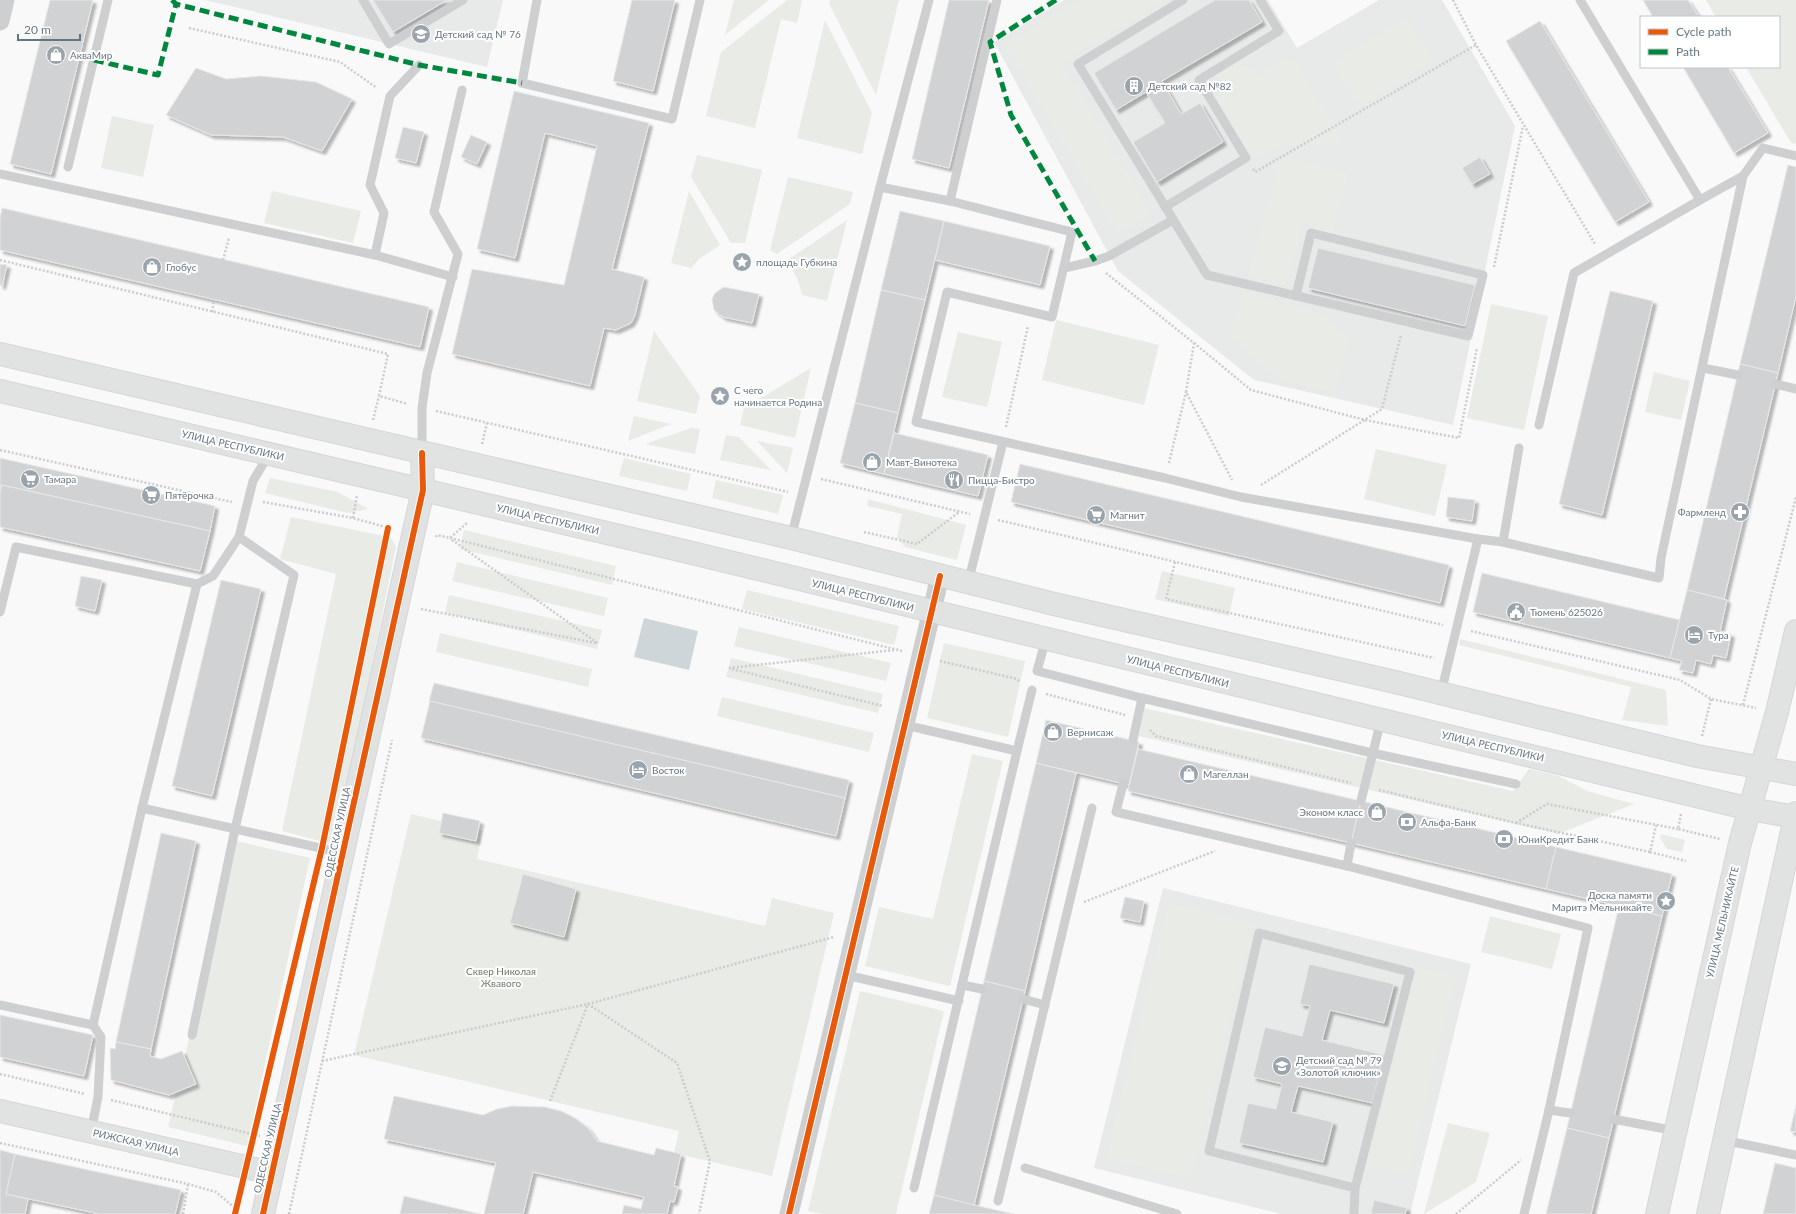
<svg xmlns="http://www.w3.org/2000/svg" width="1796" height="1214" font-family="Lato,sans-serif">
  <defs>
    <filter id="shadow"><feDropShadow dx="3.5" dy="3.5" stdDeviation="1" flood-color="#0004"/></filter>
  </defs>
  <rect width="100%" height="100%" fill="#f9f9f9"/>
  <g fill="#e8e9e9">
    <polygon points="205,0 503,0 487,67"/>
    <polygon points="1064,0 1268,0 1297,48 1379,0 1442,0 1515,126 1453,425 1254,380 1118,271 994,42"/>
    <polygon points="1163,888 1471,964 1410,1214 1281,1214 1094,1168"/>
  </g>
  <g fill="#e8ebe6">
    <polygon points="734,0 769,0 725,35"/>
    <polygon points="787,0 802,0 797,23 781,19 755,128 706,116 721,52"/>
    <polygon points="830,0 899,0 876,95 829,4"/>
    <polygon points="1078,0 1167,0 1062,63 1152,214 1118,234 1004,44"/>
    <polygon points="1706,0 1796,0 1796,144 1791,143 1746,67 1779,67 1779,17 1716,17"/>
    <polygon points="1407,17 1434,62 1359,107 1332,62"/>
    <polygon points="825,20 872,113 862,154 797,138"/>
    <polygon points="1291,55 1345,145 1281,144 1254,160 1216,97 1215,82 1219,73 1234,63 1248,66 1258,75"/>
    <polygon points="112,116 154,125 143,177 101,168"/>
    <polygon points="697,155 762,170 745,243 731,243 691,177"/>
    <polygon points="1281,155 1349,173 1332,234 1302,226 1286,286 1248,276"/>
    <polygon points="788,177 853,192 850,204 777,254 770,250"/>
    <polygon points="272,191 361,211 353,243 264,223"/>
    <polygon points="689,191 720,245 699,259 691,268 671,263"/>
    <path d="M847,220L827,301L802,295C799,281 795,272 786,261Z"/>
    <polygon points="1242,291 1317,312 1349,337 1336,393 1281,381 1230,337"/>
    <polygon points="1491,304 1548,316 1524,430 1467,418"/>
    <polygon points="1056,320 1159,345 1144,405 1042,380"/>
    <polygon points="654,331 700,396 696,414 637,401"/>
    <polygon points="958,332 1002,342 987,407 942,397"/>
    <polygon points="811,368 795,438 740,425 744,408"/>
    <polygon points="1654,372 1690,381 1681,420 1645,412"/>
    <polygon points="634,416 671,424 628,441"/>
    <polygon points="691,428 700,429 695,454 645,444"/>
    <polygon points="726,435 739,437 771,470 720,460"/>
    <polygon points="757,441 793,448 787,473"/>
    <polygon points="1376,449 1447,465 1435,516 1364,499"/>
    <polygon points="624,458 691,474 687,491 619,476"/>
    <polygon points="270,478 338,492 368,509 348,513 265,493"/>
    <polygon points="716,480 783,495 778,514 712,498"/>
    <polygon points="868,499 966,525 957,560 905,547 897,537 902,514 867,506"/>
    <polygon points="291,517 389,537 392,539 396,547 335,845 282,831 336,574 280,559"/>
    <polygon points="464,530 616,566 612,585 460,549"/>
    <polygon points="457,562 608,598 604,616 452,581"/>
    <polygon points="1162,571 1235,588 1229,616 1155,599"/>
    <polygon points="747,590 899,626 894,645 742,609"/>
    <polygon points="449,595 602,630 597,649 445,613"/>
    <polygon points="739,627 891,663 886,681 734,646"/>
    <polygon points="440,633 592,669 588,687 436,652"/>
    <polygon points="1460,639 1666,690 1668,726 1622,720 1631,687 1459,645"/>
    <polygon points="944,643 1025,661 1008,737 927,718"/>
    <polygon points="731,658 883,694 878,713 726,677"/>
    <polygon points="722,697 874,733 869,752 717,716"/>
    <polygon points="1144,708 1513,791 1529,769 1559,776 1587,791 1634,804 1558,834 1139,736"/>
    <polygon points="972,754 1003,761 950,986 865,966 879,907 933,919"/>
    <polygon points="411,814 483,831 477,859 765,926 772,898 834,913 772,1176 674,1153 679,1131 354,1055"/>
    <polygon points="1661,834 1685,840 1682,852 1667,849 1660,838"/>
    <polygon points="236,841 310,858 247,1146 168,1127"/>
    <polygon points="1168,902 1254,923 1191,1179 1106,1159"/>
    <polygon points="1490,916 1561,934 1552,969 1481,952"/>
    <polygon points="1416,966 1457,976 1408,1175 1368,1165"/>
    <polygon points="860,991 944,1011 896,1214 822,1214 808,1211"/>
    <polygon points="1448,1123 1490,1133 1476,1182 1424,1214"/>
  </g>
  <polygon fill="#ced6d9" points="644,618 698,631 689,670 634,657"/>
  <g fill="#d0d2d3" stroke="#e8e8e8" filter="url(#shadow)">
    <polygon points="50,0 93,0 51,174 10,164"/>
    <polygon points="373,0 447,0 393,32"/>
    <polygon points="632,0 675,0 653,91 613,81"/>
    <polygon points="949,0 989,0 949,168 912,159"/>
    <polygon points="1215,0 1249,0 1262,22 1162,81 1181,114 1200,103 1223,142 1157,182 1133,142 1165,123 1146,92 1116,110 1094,73"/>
    <polygon points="1643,0 1688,0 1699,17 1653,17"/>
    <polygon points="1540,21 1649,202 1615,222 1506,41"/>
    <polygon points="1683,67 1728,67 1768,133 1734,153"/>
    <polygon points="196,68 226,79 261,76 316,82 352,99 322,151 283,137 211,135 166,115"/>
    <polygon points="514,91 649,123 612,269 644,277 635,315 631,323 616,330 604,328 590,386 452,354 472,269 564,285 597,146 545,133 515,258 477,249"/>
    <polygon points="403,127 424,132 416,163 395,158"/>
    <polygon points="471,135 487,142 477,164 461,157"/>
    <polygon points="1480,157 1490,174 1472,184 1462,168"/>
    <polygon points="1788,165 1796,167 1796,296 1778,373 1740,364"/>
    <polygon points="2,208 429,307 420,347 0,250 0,218"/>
    <polygon points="900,211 944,221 925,300 881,290"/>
    <polygon points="944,221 1050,246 1040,285 935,260"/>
    <polygon points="1318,248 1475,285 1465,326 1308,288"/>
    <polygon points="0,264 7,265 2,286 0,285"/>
    <polygon points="724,287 759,294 752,323 723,317 714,310 712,299 715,293"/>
    <polygon points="881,290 925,300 898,413 855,403"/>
    <polygon points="1610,291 1653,301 1602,515 1559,504"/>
    <polygon points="1740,364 1778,373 1724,599 1687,590"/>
    <polygon points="855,403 898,413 884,474 840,463"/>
    <polygon points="894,433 988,455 978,496 884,474"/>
    <polygon points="0,458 215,506 210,531 2,485 0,492"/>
    <polygon points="1020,464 1449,565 1440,603 1011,502"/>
    <polygon points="2,485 210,531 200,571 0,527 0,492"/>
    <polygon points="1448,497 1475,500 1472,521 1446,517"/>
    <polygon points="1482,573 1680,620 1670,658 1473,612"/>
    <polygon points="81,576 102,580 95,611 75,606"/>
    <polygon points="221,580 261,589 212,796 172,786"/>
    <polygon points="1687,590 1727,600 1720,631 1731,634 1726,658 1713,655 1711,664 1696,660 1693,673 1679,670 1682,661 1670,658"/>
    <polygon points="434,683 849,780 845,798 429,701"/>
    <polygon points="430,701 845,798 836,836 421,738"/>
    <polygon points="1046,720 1139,742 1129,785 1036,763"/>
    <polygon points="1138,749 1361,801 1351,843 1128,791"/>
    <polygon points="1036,763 1076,773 1025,991 984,981"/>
    <polygon points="1361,801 1556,847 1546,889 1351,843"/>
    <polygon points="443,813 480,821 476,841 439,833"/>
    <polygon points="161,833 196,841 151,1049 116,1042"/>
    <polygon points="1556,847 1672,874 1662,916 1546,889"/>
    <polygon points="523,874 576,889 564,937 510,923"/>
    <polygon points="1125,897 1144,901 1140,922 1120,918"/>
    <polygon points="1619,906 1662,916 1609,1138 1567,1128"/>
    <polygon points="1309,964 1394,984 1384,1023 1330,1010 1322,1040 1384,1055 1372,1103 1298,1086 1291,1112 1333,1122 1323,1162 1239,1143 1248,1103 1276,1109 1282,1084 1253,1077 1265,1027 1302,1036 1310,1006 1300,1004"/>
    <polygon points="984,981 1025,991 974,1205 934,1195"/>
    <polygon points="0,1015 93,1035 84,1076 0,1057"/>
    <polygon points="116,1042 151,1049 150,1056 161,1059 182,1051 196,1084 169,1095 111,1080 110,1048 115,1049"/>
    <polygon points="394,1096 483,1115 497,1109 512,1106 545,1107 561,1111 575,1118 588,1128 597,1141 654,1155 656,1148 681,1154 674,1186 678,1187 674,1202 670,1201 667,1214 622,1214 624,1205 641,1209 644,1197 533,1172 523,1214 484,1214 496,1163 384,1139"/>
    <polygon points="1796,1105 1796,1132 1790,1131"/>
    <polygon points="1567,1128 1609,1138 1591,1214 1546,1214"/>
    <polygon points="0,1150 15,1154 6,1194 28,1199 25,1214 0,1214"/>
    <polygon points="15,1154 181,1190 175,1214 100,1214 6,1194"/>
    <polygon points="1775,1163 1796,1168 1796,1214 1763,1214"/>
    <polygon points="934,1195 974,1205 1014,1214 929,1214"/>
    <polygon points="404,1196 480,1214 400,1214"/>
    <polygon points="1374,1200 1407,1208 1405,1214 1371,1214"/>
  </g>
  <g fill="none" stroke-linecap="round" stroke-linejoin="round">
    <defs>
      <g id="secondary">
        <polyline points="0,1111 272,1173"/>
        <polyline points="263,1214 423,490 422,453"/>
        <polyline points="1657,1214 1740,843 1777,712 1796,631"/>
        <polyline points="1708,1214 1796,813"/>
      </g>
      <g id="primary">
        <polyline points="0,354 791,538 1054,604 1391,681 1697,756 1796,774"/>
        <polyline points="0,391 688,552 1750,809 1796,817"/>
      </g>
    </defs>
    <use href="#secondary" stroke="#d5d6d7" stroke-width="24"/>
    <use href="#primary" stroke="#d5d6d7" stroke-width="24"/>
    <g stroke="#cbcccd" stroke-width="2.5" stroke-dasharray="2 2" stroke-linecap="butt">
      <polyline points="1453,0 1476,45 1595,244"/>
      <polyline points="189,28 340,62 377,88"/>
      <polyline points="1253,169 1255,172 1476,45"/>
      <polyline points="0,260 388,354 379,396 408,404"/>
      <polyline points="223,260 229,238"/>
      <polyline points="1494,267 1523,126"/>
      <polyline points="1106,273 1194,343 1186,392 1232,480"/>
      <polyline points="212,312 214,300"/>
      <polyline points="1194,343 1251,390 1365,420 1459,438 1477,348"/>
      <polyline points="436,411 788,492"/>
      <polyline points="373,420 379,396"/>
      <polyline points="1006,427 1028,326"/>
      <polyline points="482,444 487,423"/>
      <polyline points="0,450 232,502"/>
      <polyline points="1169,463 1186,392"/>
      <polyline points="821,479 970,514"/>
      <polyline points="1261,485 1382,409 1401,335"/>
      <polyline points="263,502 353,518 389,528"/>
      <polyline points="353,518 357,495"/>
      <polyline points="998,520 1443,625"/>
      <polyline points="864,532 917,544 959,512"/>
      <polyline points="436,537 437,535 450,538 467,523"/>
      <polyline points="450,538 902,651"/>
      <polyline points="452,540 599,644"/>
      <polyline points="1175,562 1166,599 1434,658"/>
      <polyline points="421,609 596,643"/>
      <polyline points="1471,631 1680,680 1711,699 1756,708"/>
      <polyline points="940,661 1017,679 1020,682"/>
      <polyline points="729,668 894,650"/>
      <polyline points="732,669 883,706"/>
      <polyline points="1046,694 1125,715"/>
      <polyline points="353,698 388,528"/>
      <polyline points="1743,705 1796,497"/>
      <polyline points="1150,730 1156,736 1351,783"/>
      <polyline points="1702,736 1711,699"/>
      <polyline points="1379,790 1516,823 1650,852 1656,825"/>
      <polyline points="1681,814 1678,829 1720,839"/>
      <polyline points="1516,823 1547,804 1678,829"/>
      <polyline points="1650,852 1686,861"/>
      <polyline points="1084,902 1215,851"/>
      <polyline points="322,1061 588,1004 834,937"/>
      <polyline points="0,1074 85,1094"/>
      <polyline points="111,1100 260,1136"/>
      <polyline points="550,1101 588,1004 677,1063 710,1161 699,1214"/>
      <polyline points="0,1143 188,1184 216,1192 236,1209"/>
      <polyline points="251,1147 287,996"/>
      <polyline points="183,1214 188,1184"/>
      <polyline points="235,1214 241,1188"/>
      <polyline points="289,1214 392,740"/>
      <polyline points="1456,1214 1521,1160"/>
    </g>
    <g stroke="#cecfd0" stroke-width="9">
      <polyline points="363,0 389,44 463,0"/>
      <polyline points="537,0 522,83 672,119 700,0"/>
      <polyline points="1183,0 1078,64 1207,275 1468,336 1483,275 1311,233 1296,296"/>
      <polyline points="1580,0 1700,200 1743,176"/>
      <polyline points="68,167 108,0"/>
      <polyline points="0,174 375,255 384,213 370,185 390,96 419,65"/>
      <polyline points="880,187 929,0"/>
      <polyline points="950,201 997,0"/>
      <polyline points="1165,207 1246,158 1199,80 1279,31 1260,0"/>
      <polyline points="375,255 453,277"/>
      <polyline points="1064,268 1095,261 1109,256 1173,220"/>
      <polyline points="1703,368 1738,375"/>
      <polyline points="1775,384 1796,389"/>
      <polyline points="1539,425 1574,273 1700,200"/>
      <polyline points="422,453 422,408 427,373 458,254 434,212 462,90"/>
      <polyline points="791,538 880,187 950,201 1072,232 1052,317 947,292 916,422 1165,478 1241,497 1478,539 1503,542 1659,578 1661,558 1743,176 1763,148 1796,156"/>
      <polyline points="1503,542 1519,448"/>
      <polyline points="968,583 1003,442"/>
      <polyline points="0,612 16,547 197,584"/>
      <polyline points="1046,639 1037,671 1142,698 1133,740"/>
      <polyline points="1441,693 1478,539"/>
      <polyline points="1142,698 1372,753 1516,784"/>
      <polyline points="905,725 1017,751 914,1188"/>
      <polyline points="1017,751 1032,690"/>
      <polyline points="1123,784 1116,812 1347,866 1588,928 1549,1110 1524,1214"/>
      <polyline points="1361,801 1381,720"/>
      <polyline points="142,808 343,853"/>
      <polyline points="1347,866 1351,843"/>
      <polyline points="846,975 959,1001"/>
      <polyline points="962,985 982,989"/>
      <polyline points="1023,999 1045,1005"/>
      <polyline points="0,1005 93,1025 101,1037 98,1097 91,1132"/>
      <polyline points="93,1025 142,808 197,584 213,576 239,537 253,481 269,454"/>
      <polyline points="192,1035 235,829 294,575 239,537"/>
      <polyline points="1549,1110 1570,1113"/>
      <polyline points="1613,1119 1676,1131"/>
      <polyline points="1723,1140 1796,1155"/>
      <polyline points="1025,1168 1177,1214"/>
      <polyline points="998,1201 1092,808"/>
      <polyline points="1354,1214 1355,1188 1410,972 1259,933 1209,1151 1355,1188"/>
    </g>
    <g stroke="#cecfd0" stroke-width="19">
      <polyline points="0,21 5,0"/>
      <polyline points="789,1214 940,576"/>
    </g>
    <use href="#secondary" stroke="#e1e2e2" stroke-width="22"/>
    <use href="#primary" stroke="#e1e2e2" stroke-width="22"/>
    <g stroke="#00873e" stroke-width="5" stroke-dasharray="10 5" stroke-linecap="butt">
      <polyline points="172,0 176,4 419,65 522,83"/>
      <polyline points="1056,0 990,42 1011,115 1095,261"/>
      <polyline points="94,60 158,75 176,4"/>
    </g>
    <defs>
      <g id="cycleway">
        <polyline points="235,1214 322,848 388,528"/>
        <polyline points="263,1214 423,490 422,453"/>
        <polyline points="789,1214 940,576"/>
      </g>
    </defs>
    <use href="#cycleway" stroke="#fff" stroke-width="8"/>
    <use href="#cycleway" stroke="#e8590c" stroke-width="6"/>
  </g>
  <defs>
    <symbol id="school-disc" viewBox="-11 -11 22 22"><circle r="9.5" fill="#99a4ac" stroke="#fff"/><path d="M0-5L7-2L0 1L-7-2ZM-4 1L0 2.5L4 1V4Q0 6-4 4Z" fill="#fff"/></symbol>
    <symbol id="shop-disc" viewBox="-11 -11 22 22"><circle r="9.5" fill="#99a4ac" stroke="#fff"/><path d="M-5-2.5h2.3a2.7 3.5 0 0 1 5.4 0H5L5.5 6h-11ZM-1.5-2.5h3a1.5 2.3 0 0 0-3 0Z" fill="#fff"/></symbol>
    <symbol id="building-disc" viewBox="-11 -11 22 22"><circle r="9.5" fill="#99a4ac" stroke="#fff"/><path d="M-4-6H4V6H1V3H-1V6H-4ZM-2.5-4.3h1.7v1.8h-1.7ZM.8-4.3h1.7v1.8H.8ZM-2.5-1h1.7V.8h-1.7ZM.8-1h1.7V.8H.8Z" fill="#fff"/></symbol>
    <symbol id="sight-disc" viewBox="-11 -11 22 22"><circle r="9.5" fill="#99a4ac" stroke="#fff"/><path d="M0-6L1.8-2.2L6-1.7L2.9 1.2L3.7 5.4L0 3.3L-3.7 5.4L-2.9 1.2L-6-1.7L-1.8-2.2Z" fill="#fff"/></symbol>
    <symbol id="supermarket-disc" viewBox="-11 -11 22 22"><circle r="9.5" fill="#99a4ac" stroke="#fff"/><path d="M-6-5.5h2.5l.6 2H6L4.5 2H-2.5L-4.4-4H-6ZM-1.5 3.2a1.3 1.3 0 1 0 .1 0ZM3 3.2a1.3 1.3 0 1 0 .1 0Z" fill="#fff"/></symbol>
    <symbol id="restaurant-disc" viewBox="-11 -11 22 22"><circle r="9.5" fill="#99a4ac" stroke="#fff"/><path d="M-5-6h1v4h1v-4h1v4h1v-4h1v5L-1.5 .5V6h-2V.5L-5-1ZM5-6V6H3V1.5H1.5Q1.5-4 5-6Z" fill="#fff"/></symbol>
    <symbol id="pharmacy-disc" viewBox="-11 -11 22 22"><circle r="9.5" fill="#99a4ac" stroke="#fff"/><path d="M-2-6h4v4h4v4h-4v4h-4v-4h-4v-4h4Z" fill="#fff"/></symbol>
    <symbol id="civic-disc" viewBox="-11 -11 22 22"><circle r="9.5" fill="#99a4ac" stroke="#fff"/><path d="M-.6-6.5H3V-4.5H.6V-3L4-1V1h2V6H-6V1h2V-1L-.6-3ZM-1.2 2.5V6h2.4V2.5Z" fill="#fff"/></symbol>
    <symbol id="hotel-disc" viewBox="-11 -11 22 22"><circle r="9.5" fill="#99a4ac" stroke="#fff"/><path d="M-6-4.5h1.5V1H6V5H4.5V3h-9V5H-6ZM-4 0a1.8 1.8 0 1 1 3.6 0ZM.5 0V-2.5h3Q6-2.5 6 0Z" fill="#fff"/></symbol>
    <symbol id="bank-disc" viewBox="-11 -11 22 22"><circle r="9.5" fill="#99a4ac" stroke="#fff"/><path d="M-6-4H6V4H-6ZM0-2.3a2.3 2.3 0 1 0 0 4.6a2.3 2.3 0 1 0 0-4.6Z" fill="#fff"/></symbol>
  </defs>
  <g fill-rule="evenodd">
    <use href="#school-disc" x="410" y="23" width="22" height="22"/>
    <use href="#shop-disc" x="45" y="44" width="22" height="22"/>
    <use href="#building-disc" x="1123" y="75" width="22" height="22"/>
    <use href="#sight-disc" x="731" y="251" width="22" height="22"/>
    <use href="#shop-disc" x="141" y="256" width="22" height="22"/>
    <use href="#sight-disc" x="709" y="385" width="22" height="22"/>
    <use href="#shop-disc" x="861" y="451" width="22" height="22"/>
    <use href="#supermarket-disc" x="19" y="468" width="22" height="22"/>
    <use href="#restaurant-disc" x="943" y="469" width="22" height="22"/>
    <use href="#supermarket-disc" x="140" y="484" width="22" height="22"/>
    <use href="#pharmacy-disc" x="1729" y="501" width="22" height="22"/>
    <use href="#supermarket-disc" x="1085" y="504" width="22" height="22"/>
    <use href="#civic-disc" x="1505" y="601" width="22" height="22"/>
    <use href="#hotel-disc" x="1683" y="624" width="22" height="22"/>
    <use href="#shop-disc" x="1042" y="721" width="22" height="22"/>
    <use href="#hotel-disc" x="627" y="759" width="22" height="22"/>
    <use href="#shop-disc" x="1178" y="763" width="22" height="22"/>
    <use href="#shop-disc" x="1366" y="801" width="22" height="22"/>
    <use href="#bank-disc" x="1396" y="811" width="22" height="22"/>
    <use href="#bank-disc" x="1493" y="828" width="22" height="22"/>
    <use href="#sight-disc" x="1655" y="890" width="22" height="22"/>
    <use href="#school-disc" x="1271" y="1055" width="22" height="22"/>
  </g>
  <g text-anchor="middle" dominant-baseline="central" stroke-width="4" stroke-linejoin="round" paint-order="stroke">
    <g font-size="10" fill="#657683" stroke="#fff" text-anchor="start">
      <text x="435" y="34">Детский сад № 76</text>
      <text x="70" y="55">АкваМир</text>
      <text x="1148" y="86">Детский сад №82</text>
      <text x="756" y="262">площадь Губкина</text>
      <text x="166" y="267">Глобус</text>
      <text x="734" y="390">С чего<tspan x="734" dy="12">начинается Родина</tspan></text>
      <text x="886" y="462">Мавт-Винотека</text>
      <text x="44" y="479">Тамара</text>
      <text x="968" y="480">Пицца-Бистро</text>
      <text x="165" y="495">Пятёрочка</text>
      <text x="1726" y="512" text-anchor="end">Фармленд</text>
      <text x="1110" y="515">Магнит</text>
      <text x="1530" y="612">Тюмень 625026</text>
      <text x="1708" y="635">Тура</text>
      <text x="1067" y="732">Вернисаж</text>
      <text x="652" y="770">Восток</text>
      <text x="1203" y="774">Магеллан</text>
      <text x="1363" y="812" text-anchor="end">Эконом класс</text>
      <text x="1421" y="822">Альфа-Банк</text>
      <text x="1518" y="839">ЮниКредит Банк</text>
      <text x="1652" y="895" text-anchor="end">Доска памяти<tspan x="1652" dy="12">Маритэ Мельникайте</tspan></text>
      <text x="1296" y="1060">Детский сад № 79<tspan x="1296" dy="12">«Золотой ключик»</tspan></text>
    </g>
    <g font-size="10" fill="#657683" stroke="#fff">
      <text transform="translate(233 445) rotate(13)">УЛИЦА РЕСПУБЛИКИ</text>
      <text transform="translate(548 519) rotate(13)">УЛИЦА РЕСПУБЛИКИ</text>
      <text transform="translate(863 595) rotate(14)">УЛИЦА РЕСПУБЛИКИ</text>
      <text transform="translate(1178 671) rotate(14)">УЛИЦА РЕСПУБЛИКИ</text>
      <text transform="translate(1493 746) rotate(13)">УЛИЦА РЕСПУБЛИКИ</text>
      <text transform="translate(337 832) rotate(-78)">ОДЕССКАЯ УЛИЦА</text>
      <text transform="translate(1722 922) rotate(-77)">УЛИЦА МЕЛЬНИКАЙТЕ</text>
      <text transform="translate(136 1142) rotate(13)">РИЖСКАЯ УЛИЦА</text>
      <text transform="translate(267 1148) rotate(-77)">ОДЕССКАЯ УЛИЦА</text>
    </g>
    <g font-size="10" fill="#687a64" stroke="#fff">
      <text x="501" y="971">Сквер Николая<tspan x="501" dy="12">Жвавого</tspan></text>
    </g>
  </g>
  <rect x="1640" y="16" width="140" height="52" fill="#ffffff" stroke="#c1c8cd"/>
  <rect x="1648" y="29" width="20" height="6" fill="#e8590c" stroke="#c1c8cd"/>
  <text x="1676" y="36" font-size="12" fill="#657683">Cycle path</text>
  <rect x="1648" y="49" width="20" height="6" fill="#00873e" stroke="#c1c8cd"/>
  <text x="1676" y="56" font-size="12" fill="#657683">Path</text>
  <path d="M18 34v6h62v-6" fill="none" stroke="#657683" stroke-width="2"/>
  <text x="24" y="34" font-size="12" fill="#657683" stroke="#ffffff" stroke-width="3" paint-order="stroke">20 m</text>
</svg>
